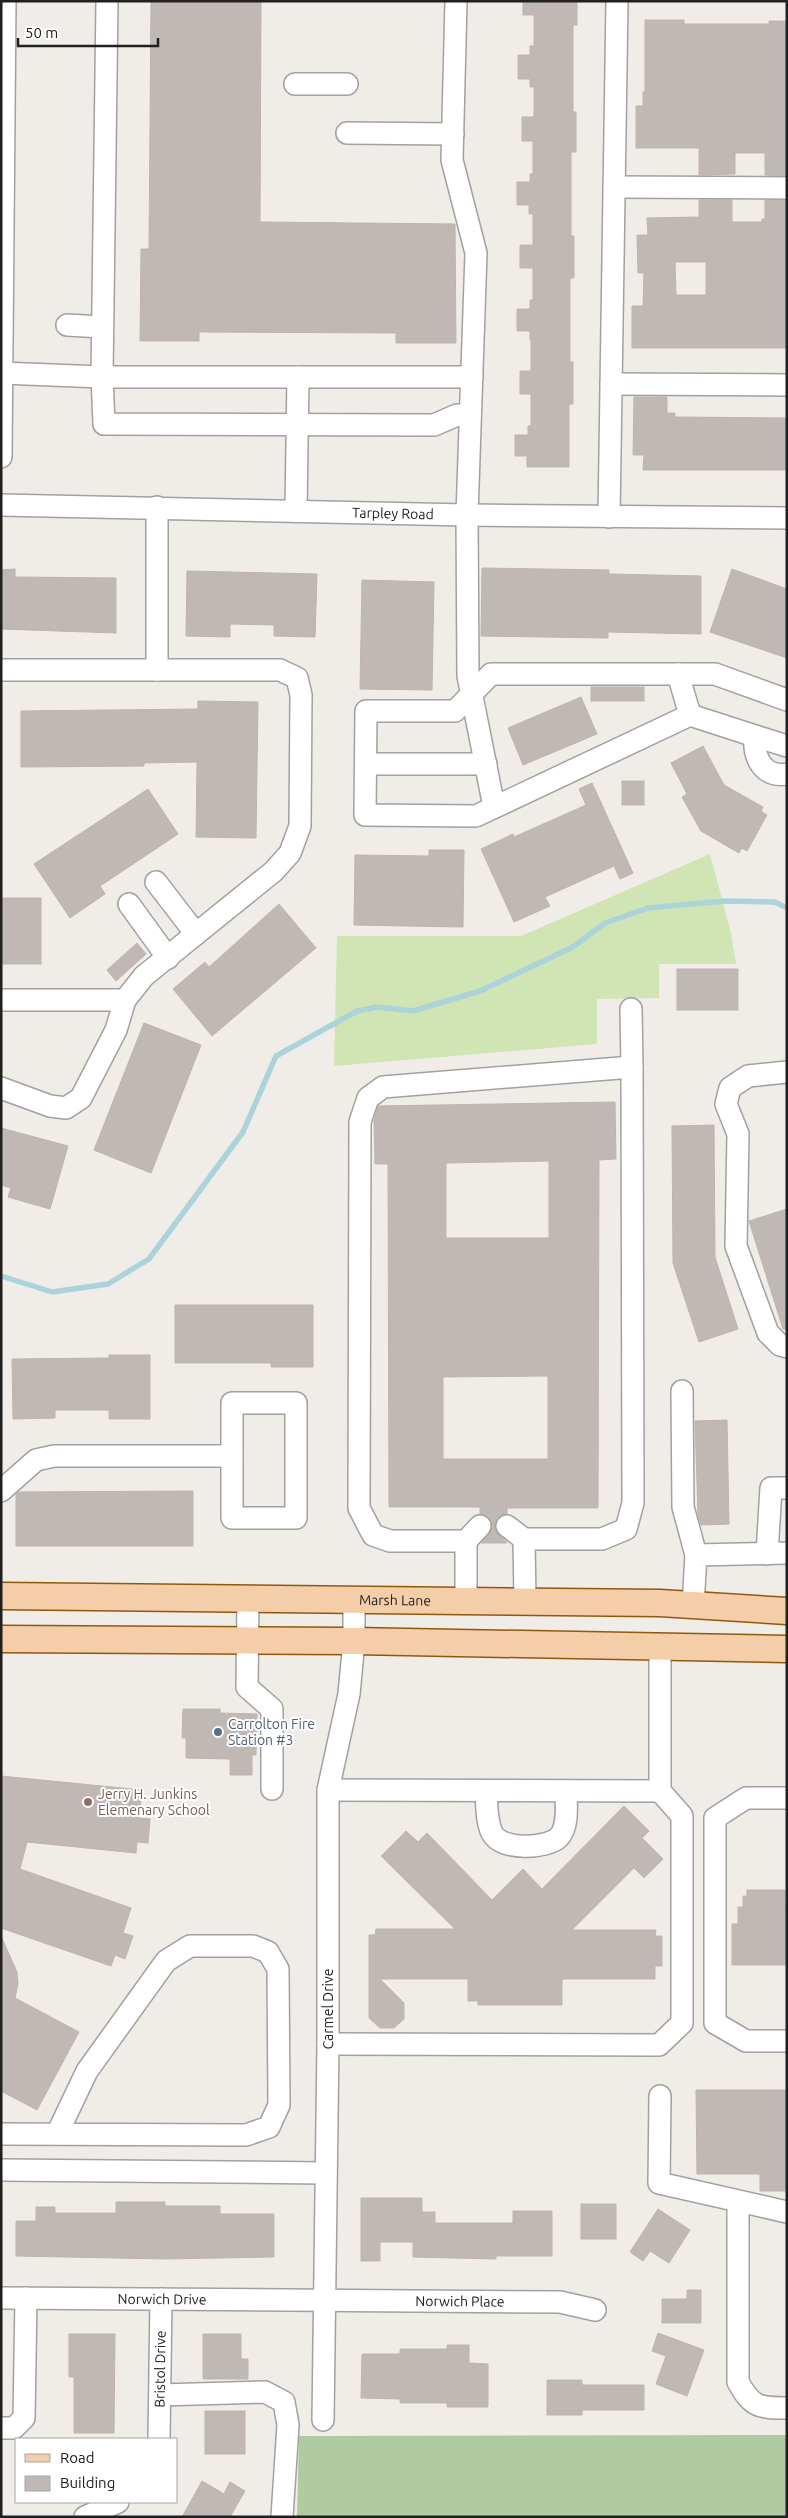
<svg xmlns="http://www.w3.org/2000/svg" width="788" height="2518" font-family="Ubuntu,sans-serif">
  <rect width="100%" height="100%" fill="#f0ede8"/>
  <polygon fill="#d0e5b3" points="710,854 731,933 736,964 659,964 659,998 597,999 597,1044 334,1066 337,936 521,936"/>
  <polygon fill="#b1cba0" points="787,2435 787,2517 297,2517 299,2436"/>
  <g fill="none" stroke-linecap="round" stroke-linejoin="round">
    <polyline stroke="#acd3d9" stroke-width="5.5" points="1,1276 52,1292 108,1284 149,1259 243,1132 276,1056 357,1011 377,1007 413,1011 480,991 573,947 605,923 648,908 724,901 775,902 787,908"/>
  </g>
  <g fill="#c0b8b4" stroke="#c0b3ab" fill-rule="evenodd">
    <polygon points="151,1 261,1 260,222 455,224 456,343 396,343 396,333 199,332 199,341 140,341 141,249 149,249"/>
    <polygon points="523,1 577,1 577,25 573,25 573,112 576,112 576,152 571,152 571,236 574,236 574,278 570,278 570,362 573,362 573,404 569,404 569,467 527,467 527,456 515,456 515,435 528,435 528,426 531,426 531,394 520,394 520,371 531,371 531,340 530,340 530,331 517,331 517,309 530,309 530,300 533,300 533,268 520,268 520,245 533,245 533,214 529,214 529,205 517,205 517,182 530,182 530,174 533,174 533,141 522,141 522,117 534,117 534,87 530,87 530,79 518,79 518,55 530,55 530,46 534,46 534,15 523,15"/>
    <polygon points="645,20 684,20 684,24 769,24 769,21 787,21 787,176 765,175 765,153 735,153 735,174 699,175 699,148 636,148 636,106 643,106 643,92 645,92"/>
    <path d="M699,200H732V222H762V219H765V200H787V348H632V306H643L644,273H638L637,235H648L647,218L699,217ZM675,262H706V295H676Z"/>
    <polygon points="634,397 667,397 667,413 675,413 675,417 787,418 787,470 643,470 644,455 633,455"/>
    <polygon points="482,568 609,570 609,574 701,576 701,634 608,632 608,638 481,636"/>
    <polygon points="15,569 15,577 116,578 116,633 1,629 1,570"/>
    <polygon points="732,569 787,589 787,658 710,632"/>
    <polygon points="187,571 317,574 315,637 274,636 274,625 230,624 230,637 186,636"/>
    <polygon points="362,580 434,582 432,690 360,689"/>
    <rect x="591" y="687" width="53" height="14"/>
    <polygon points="581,697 597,734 523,765 508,728"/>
    <polygon points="198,701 258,702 256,838 196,837 197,762 144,763 144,766 21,767 21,711 198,709"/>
    <polygon points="703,746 724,785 763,807 761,811 767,815 747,851 742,848 739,853 701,831 682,797 687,794 671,763"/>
    <rect x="622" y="781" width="22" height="24"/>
    <polygon points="592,783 633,873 620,879 614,866 545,897 550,906 514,922 481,849 513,834 514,837 586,805 579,789"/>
    <polygon points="148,789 178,834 100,886 105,894 70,918 34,864"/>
    <polygon points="429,850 464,850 463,927 354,925 355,855 429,856"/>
    <rect x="1" y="898" width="40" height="66"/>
    <polygon points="279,904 316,948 212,1036 173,989 205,962 209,967"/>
    <polygon points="137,943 146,954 116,981 107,970"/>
    <rect x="677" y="969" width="61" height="41"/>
    <polygon points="144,1023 201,1045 151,1173 94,1150"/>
    <path d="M615,1102L616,1159L599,1160L598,1508H507V1514L497,1518L495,1525L496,1531L507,1543H481L492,1528L489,1517L480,1514V1507H389L388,1164H375L374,1121L378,1106ZM549,1161V1238H446V1163ZM548,1376V1459H443V1377Z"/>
    <polygon points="714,1125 715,1257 738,1329 699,1342 673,1263 672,1126"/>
    <polygon points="1,1128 68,1146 50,1209 8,1197 11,1188 1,1185"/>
    <polygon points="787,1209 787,1329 783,1329 749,1221"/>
    <polygon points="175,1305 313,1305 313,1367 271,1367 271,1363 175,1363"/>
    <polygon points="109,1355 150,1355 150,1419 109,1419 109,1410 55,1410 55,1418 13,1419 12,1359 109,1358"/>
    <polygon points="727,1420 729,1524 701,1525 698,1514 695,1421"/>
    <polygon points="193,1491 193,1546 16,1546 16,1494 19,1492"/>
    <polygon points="183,1709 220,1709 220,1713 257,1714 256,1755 252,1755 252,1775 230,1775 230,1759 186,1758 186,1738 182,1738"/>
    <polygon points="1,1776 142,1790 139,1818 150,1819 148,1843 137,1842 136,1853 27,1842 20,1869 131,1908 123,1933 133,1936 125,1959 115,1955 111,1966 1,1928"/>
    <polygon points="624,1806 649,1831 642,1838 663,1859 644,1878 634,1868 572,1930 656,1930 655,1936 662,1936 662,1966 655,1966 655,1979 562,1979 562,2005 478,2005 478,2001 468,2001 468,1979 380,1979 404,2003 404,2019 394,2028 380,2028 369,2018 369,1935 375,1935 376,1929 455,1929 381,1856 406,1831 418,1842 427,1833 492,1900 523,1869 542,1889"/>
    <polygon points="747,1890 785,1890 787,1965 732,1965 732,1924 738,1924 738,1907 743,1907 743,1896 747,1896"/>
    <polygon points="1,1936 17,1972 18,1984 15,1998 79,2032 37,2110 1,2091"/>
    <polygon points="696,2090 787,2090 787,2191 760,2191 760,2174 697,2174"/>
    <polygon points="361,2198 422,2198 422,2212 435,2212 435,2223 513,2223 513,2211 552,2211 552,2256 496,2256 496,2259 413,2257 413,2242 380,2242 380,2261 361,2261"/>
    <polygon points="116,2202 165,2202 165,2206 220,2206 220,2214 274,2214 274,2257 165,2259 16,2256 16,2221 36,2221 36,2207 55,2207 55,2213 116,2213"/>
    <rect x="581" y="2204" width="35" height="35"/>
    <polygon points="658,2209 690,2230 669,2263 650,2251 643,2261 630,2252"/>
    <polygon points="687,2290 701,2290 701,2323 662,2323 662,2299 687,2299"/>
    <polygon points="658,2333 704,2350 687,2396 656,2384 666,2356 652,2351"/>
    <polygon points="69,2334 115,2334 114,2433 74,2433 74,2377 69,2377"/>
    <polygon points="203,2334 241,2334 241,2359 248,2359 248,2379 203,2379"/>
    <polygon points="447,2345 469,2345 469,2363 488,2364 488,2407 447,2407 447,2403 400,2403 400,2399 361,2398 362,2354 400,2354 400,2349 447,2349"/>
    <polygon points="547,2380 582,2380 582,2385 644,2385 644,2410 582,2410 582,2415 547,2415"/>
    <rect x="205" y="2411" width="40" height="43"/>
    <polygon points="202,2481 224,2494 230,2482 245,2491 230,2517 182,2517"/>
  </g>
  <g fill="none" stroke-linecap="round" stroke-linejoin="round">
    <defs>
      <g id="minor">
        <polyline points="107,1 102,377 104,424 434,425 457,415 470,416"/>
        <polyline points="456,1 452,160 476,253 467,515 468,676 494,807"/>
        <polyline points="295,84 347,84"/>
        <polyline points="347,133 453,134"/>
        <polyline points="614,187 787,188"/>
        <polyline points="67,325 102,327"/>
        <polyline points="1,373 102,377 298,377"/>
        <polyline points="611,384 787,385"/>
        <polyline points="1,457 5,1"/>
        <path id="s1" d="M1,505L467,515L787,518"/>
        <polyline points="157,507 157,670"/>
        <polyline points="296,511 298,377 472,377"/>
        <polyline points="609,517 617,1"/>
        <polyline points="1,670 280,670 297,678 301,695 300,826 290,853 274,871 144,976 125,1000 116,1030 81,1098 66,1108 50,1106 1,1088"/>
        <polyline points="678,674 690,715"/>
        <polyline points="755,736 690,715 476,816 365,815 366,711 455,711 491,674 715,674 787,700"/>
        <path d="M787,746L755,736C753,756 762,778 787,774"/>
        <polyline points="366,764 486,764"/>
        <polyline points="156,882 196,934"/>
        <polyline points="129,904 168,958"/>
        <polyline points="1,1000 125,1000"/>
        <polyline points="631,1009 632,1067"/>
        <polyline points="787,1072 748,1076 730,1088 726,1104 738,1134 736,1246 768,1333 780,1345 787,1347"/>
        <polyline points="682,1391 683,1507 696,1555"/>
        <rect x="232" y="1403" width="64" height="115"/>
        <polyline points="1,1491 36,1460 54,1456 232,1456"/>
        <polyline points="480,1526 466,1541 390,1541 373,1535 359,1508 360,1122 368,1098 383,1087 632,1067 633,1503 626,1529 602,1539 524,1539 507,1526"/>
        <polyline points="524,1539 525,1601"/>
        <polyline points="466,1541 466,1601"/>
        <polyline points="767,1554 771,1488 787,1488"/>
        <polyline points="248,1599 247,1687 272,1709 272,1789"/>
        <polyline points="693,1605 696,1555 787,1553"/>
        <polyline points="328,1790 660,1791"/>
        <path d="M486,1791C487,1804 486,1820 492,1833C501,1851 547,1849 559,1837C569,1826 566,1804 566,1791"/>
        <polyline points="787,1798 746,1798 715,1818 715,2023 746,2041 787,2041"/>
        <polyline points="328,2044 659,2045 682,2023 682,1816 660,1791 660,1647"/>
        <polyline points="660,2096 659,2183 787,2212"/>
        <polyline points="1,2134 246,2135 269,2127 279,2105 278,1969 268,1952 253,1946 190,1946 166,1961 87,2071 57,2134"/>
        <polyline points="1,2170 326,2173"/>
        <path d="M738,2202V2382C752,2407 758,2408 787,2408"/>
        <path id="s2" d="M1,2298L560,2302L595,2310"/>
        <polyline points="160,2395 265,2392 284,2402 288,2425 282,2517"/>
        <path id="s3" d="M323,2420L328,2044V1790L349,1694L354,1641V1600"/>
        <polyline points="1,2428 14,2428 24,2418 26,2298"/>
        <path id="s4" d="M159,2439L161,2299"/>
        <polyline points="85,2517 118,2502"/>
      </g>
      <g id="major">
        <path id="s5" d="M1,1596L660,1603L787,1611"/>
        <polyline points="1,1639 354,1641 787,1649"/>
      </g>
    </defs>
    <use href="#minor" stroke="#a1a1a1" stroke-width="24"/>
    <use href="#major" stroke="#8f590d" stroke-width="29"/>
    <use href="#minor" stroke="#fff" stroke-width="21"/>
    <use href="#major" stroke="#f4cda9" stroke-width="26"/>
  </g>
  <circle fill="#5c6f8a" stroke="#fff" stroke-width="2" cx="218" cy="1732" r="5"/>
  <circle fill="#8d6e63" stroke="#fff" stroke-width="2" cx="88" cy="1802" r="5"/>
  <g text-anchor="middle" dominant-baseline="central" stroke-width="4" stroke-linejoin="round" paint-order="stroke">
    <g font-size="14" fill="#202020" stroke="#fff">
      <text stroke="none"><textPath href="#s1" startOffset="392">Tarpley Road</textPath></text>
      <text stroke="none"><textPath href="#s5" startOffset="394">Marsh Lane</textPath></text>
      <text stroke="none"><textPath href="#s3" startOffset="411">Carmel Drive</textPath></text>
      <text stroke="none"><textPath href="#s2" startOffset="161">Norwich Drive</textPath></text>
      <text stroke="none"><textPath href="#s2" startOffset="459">Norwich Place</textPath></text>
      <text stroke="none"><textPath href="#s4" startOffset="70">Bristol Drive</textPath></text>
    </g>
    <g font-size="14" fill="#4e5e75" stroke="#fff" text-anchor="start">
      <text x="228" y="1724">Carrolton Fire<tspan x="228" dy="16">Station #3</tspan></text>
    </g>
    <g font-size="14" fill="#785e54" stroke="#fff" text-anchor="start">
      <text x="98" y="1794">Jerry H. Junkins<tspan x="98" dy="16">Elemenary School</tspan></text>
    </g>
  </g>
  <rect width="788" height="2518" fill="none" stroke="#202020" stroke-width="5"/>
  <rect x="15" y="2438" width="162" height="65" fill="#ffffff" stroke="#a6a6a6"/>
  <rect x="25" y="2454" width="25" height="8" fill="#f4cda9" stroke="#a6a6a6"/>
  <text x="60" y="2463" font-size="15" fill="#202020">Road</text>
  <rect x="25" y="2476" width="25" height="15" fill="#c0b8b4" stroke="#a6a6a6"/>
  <text x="60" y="2488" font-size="15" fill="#202020">Building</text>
  <path d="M18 38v8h140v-8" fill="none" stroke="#202020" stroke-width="2.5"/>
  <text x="25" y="38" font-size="15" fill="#202020" stroke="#ffffff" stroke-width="4" paint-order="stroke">50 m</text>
</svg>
